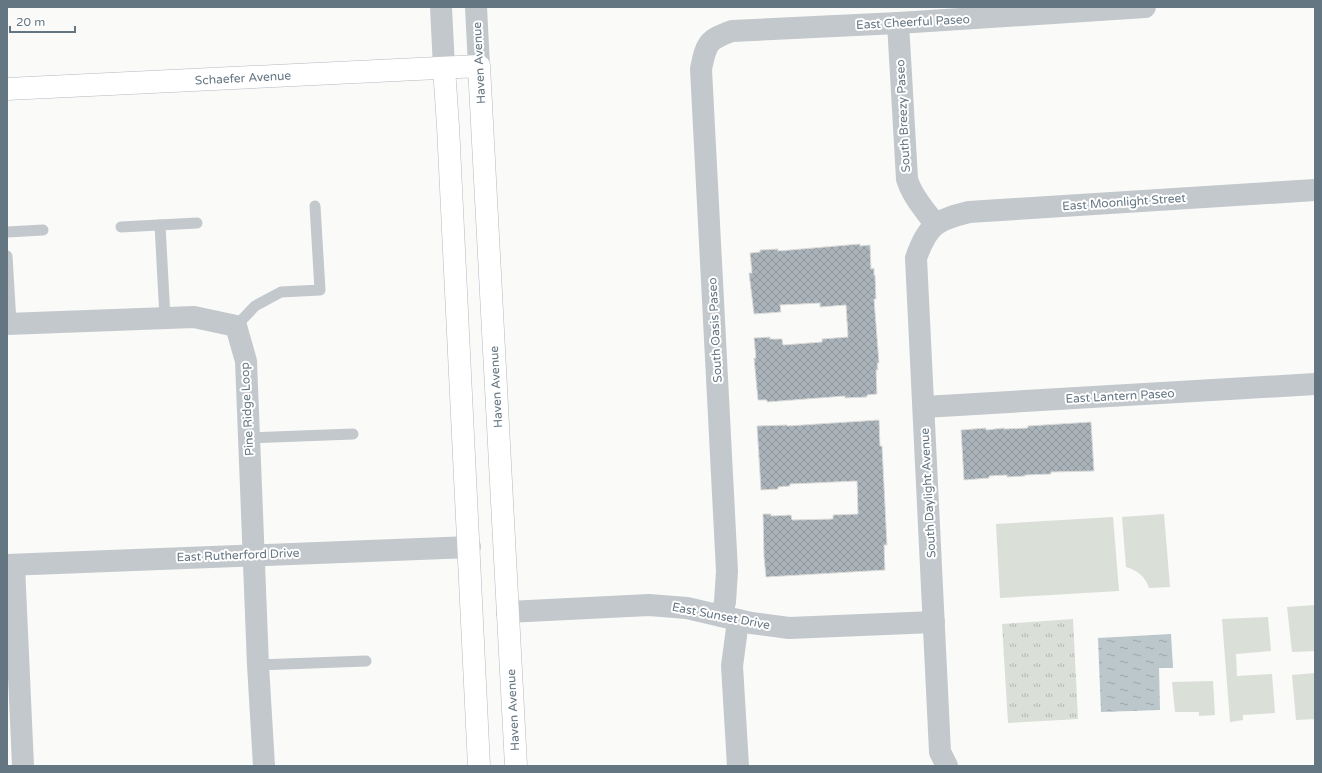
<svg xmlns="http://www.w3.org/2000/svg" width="1322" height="773" font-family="'Varela Round',sans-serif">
  <defs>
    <pattern id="grass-tufts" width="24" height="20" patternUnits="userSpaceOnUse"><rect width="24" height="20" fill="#dadfd7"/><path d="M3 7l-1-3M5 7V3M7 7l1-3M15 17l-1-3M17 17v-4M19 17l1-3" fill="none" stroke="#b4b9b4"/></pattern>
    <pattern id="water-ripples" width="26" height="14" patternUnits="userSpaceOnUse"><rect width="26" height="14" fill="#bbc7cb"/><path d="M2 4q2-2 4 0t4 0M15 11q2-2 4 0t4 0" fill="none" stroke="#9ca6aa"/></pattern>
    <pattern id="building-cross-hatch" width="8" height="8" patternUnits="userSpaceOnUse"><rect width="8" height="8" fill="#aab3b9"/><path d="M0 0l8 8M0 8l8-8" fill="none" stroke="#8e969c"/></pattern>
  </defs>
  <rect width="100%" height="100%" fill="#fafaf8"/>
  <polygon fill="url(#grass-tufts)" points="1073,619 1078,719 1008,723 1002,624"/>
  <g fill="#dadfd7">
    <path d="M1164,514L1170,587L1149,588C1145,576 1138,571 1126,567L1122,517Z"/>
    <polygon points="1113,517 1119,591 1000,598 996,524"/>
    <polygon points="1315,605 1315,651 1292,652 1287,607"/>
    <polygon points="1268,617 1271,651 1236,654 1237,676 1272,674 1275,713 1243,715 1243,720 1230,722 1222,619"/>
    <polygon points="1315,673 1315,719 1296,720 1292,675"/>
    <polygon points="1213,681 1215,715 1199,716 1199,712 1175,712 1172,682"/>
  </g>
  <polygon fill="url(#water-ripples)" points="1171,634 1173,668 1159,668 1160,710 1101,712 1098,638"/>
  <g fill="url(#building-cross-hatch)" stroke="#dcdcda">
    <polygon points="860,244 860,246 870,245 871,269 874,268 874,275 875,275 876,299 874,299 879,363 877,363 878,370 876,370 877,394 867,395 867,397 845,398 845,396 767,402 767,400 758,400 754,358 756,358 754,338 770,337 770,339 782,339 783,345 822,342 822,339 848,337 846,305 820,307 820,303 780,305 781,312 754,314 749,273 752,273 750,253 760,252 760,250 778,249 778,251"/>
    <polygon points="879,420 880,446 882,446 887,545 884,545 885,570 766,577 764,557 763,514 771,514 771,516 791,515 792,520 833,519 833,515 858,514 857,481 790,484 790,486 778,487 778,489 761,490 757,426 787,425 787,426"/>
    <polygon points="1091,422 1094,471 1051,472 1051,474 1025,475 1025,476 1007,477 1007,475 989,476 989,478 964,480 961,430 986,428 986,430 1004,428 1004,429 1028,428 1028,426"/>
  </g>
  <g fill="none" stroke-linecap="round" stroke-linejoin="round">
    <defs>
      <g id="secondary">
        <polyline points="444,68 448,126 479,766"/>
        <polyline points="7,89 479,66 516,766"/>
      </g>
    </defs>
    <use href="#secondary" stroke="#b3babf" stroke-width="23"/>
    <g stroke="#c3c8cc" stroke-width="11">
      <polyline points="160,225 165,318"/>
      <polyline points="121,227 197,223"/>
      <polyline points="7,232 43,230"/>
      <polyline points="7,256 11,323"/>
      <polyline points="236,326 255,306 281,292 320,290 315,206"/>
      <polyline points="249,438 353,434"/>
      <polyline points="258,665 366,661"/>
    </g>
    <g stroke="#c3c8cc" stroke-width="22">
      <path d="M898,23L907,179C912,196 925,210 935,224"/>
      <polyline points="7,324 194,317 236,326 246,361 258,665 264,766"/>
      <polyline points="924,407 1315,384"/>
      <polyline points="7,565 470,547"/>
      <polyline points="14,565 23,766"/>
      <polyline points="507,612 649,605 687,608 751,623 789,628 934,622"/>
      <path d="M721,616L725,602L727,571L701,69C706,44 707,40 732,31L898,23L1145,7"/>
      <polyline points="738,766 732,666 738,621"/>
      <path d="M947,766L940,752L916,258C928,225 936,220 969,212L1315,190"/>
    </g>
    <g stroke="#c3c8cc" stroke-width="22">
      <polyline points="441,7 444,68"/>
      <polyline points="476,7 479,66"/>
    </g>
    <use href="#secondary" stroke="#fff" stroke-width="22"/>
  </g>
  <g text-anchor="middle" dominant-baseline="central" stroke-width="4" stroke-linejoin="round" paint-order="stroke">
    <g font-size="12" fill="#657683" stroke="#fff">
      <text transform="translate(913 22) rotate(-3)">East Cheerful Paseo</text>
      <text transform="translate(479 63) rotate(-93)">Haven Avenue</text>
      <text transform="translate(243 78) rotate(-3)">Schaefer Avenue</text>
      <text transform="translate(903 116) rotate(-93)">South Breezy Paseo</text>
      <text transform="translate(1124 202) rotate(-4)">East Moonlight Street</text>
      <text transform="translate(715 330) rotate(-93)">South Oasis Paseo</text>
      <text transform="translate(496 387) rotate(-93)">Haven Avenue</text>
      <text transform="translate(1120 396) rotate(-3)">East Lantern Paseo</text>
      <text transform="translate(247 409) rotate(-93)">Pine Ridge Loop</text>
      <text transform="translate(928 493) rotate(-93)">South Daylight Avenue</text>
      <text transform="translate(238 555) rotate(-2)">East Rutherford Drive</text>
      <text transform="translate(721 616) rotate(11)">East Sunset Drive</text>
      <text transform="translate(513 710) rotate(-93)">Haven Avenue</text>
    </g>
  </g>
  <rect width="1322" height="773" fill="none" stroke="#657683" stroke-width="16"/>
  <path d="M10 26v6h65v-6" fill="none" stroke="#657683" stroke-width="2"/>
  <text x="16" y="26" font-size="12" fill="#657683" stroke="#ffffff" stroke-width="3" paint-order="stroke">20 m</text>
</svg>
